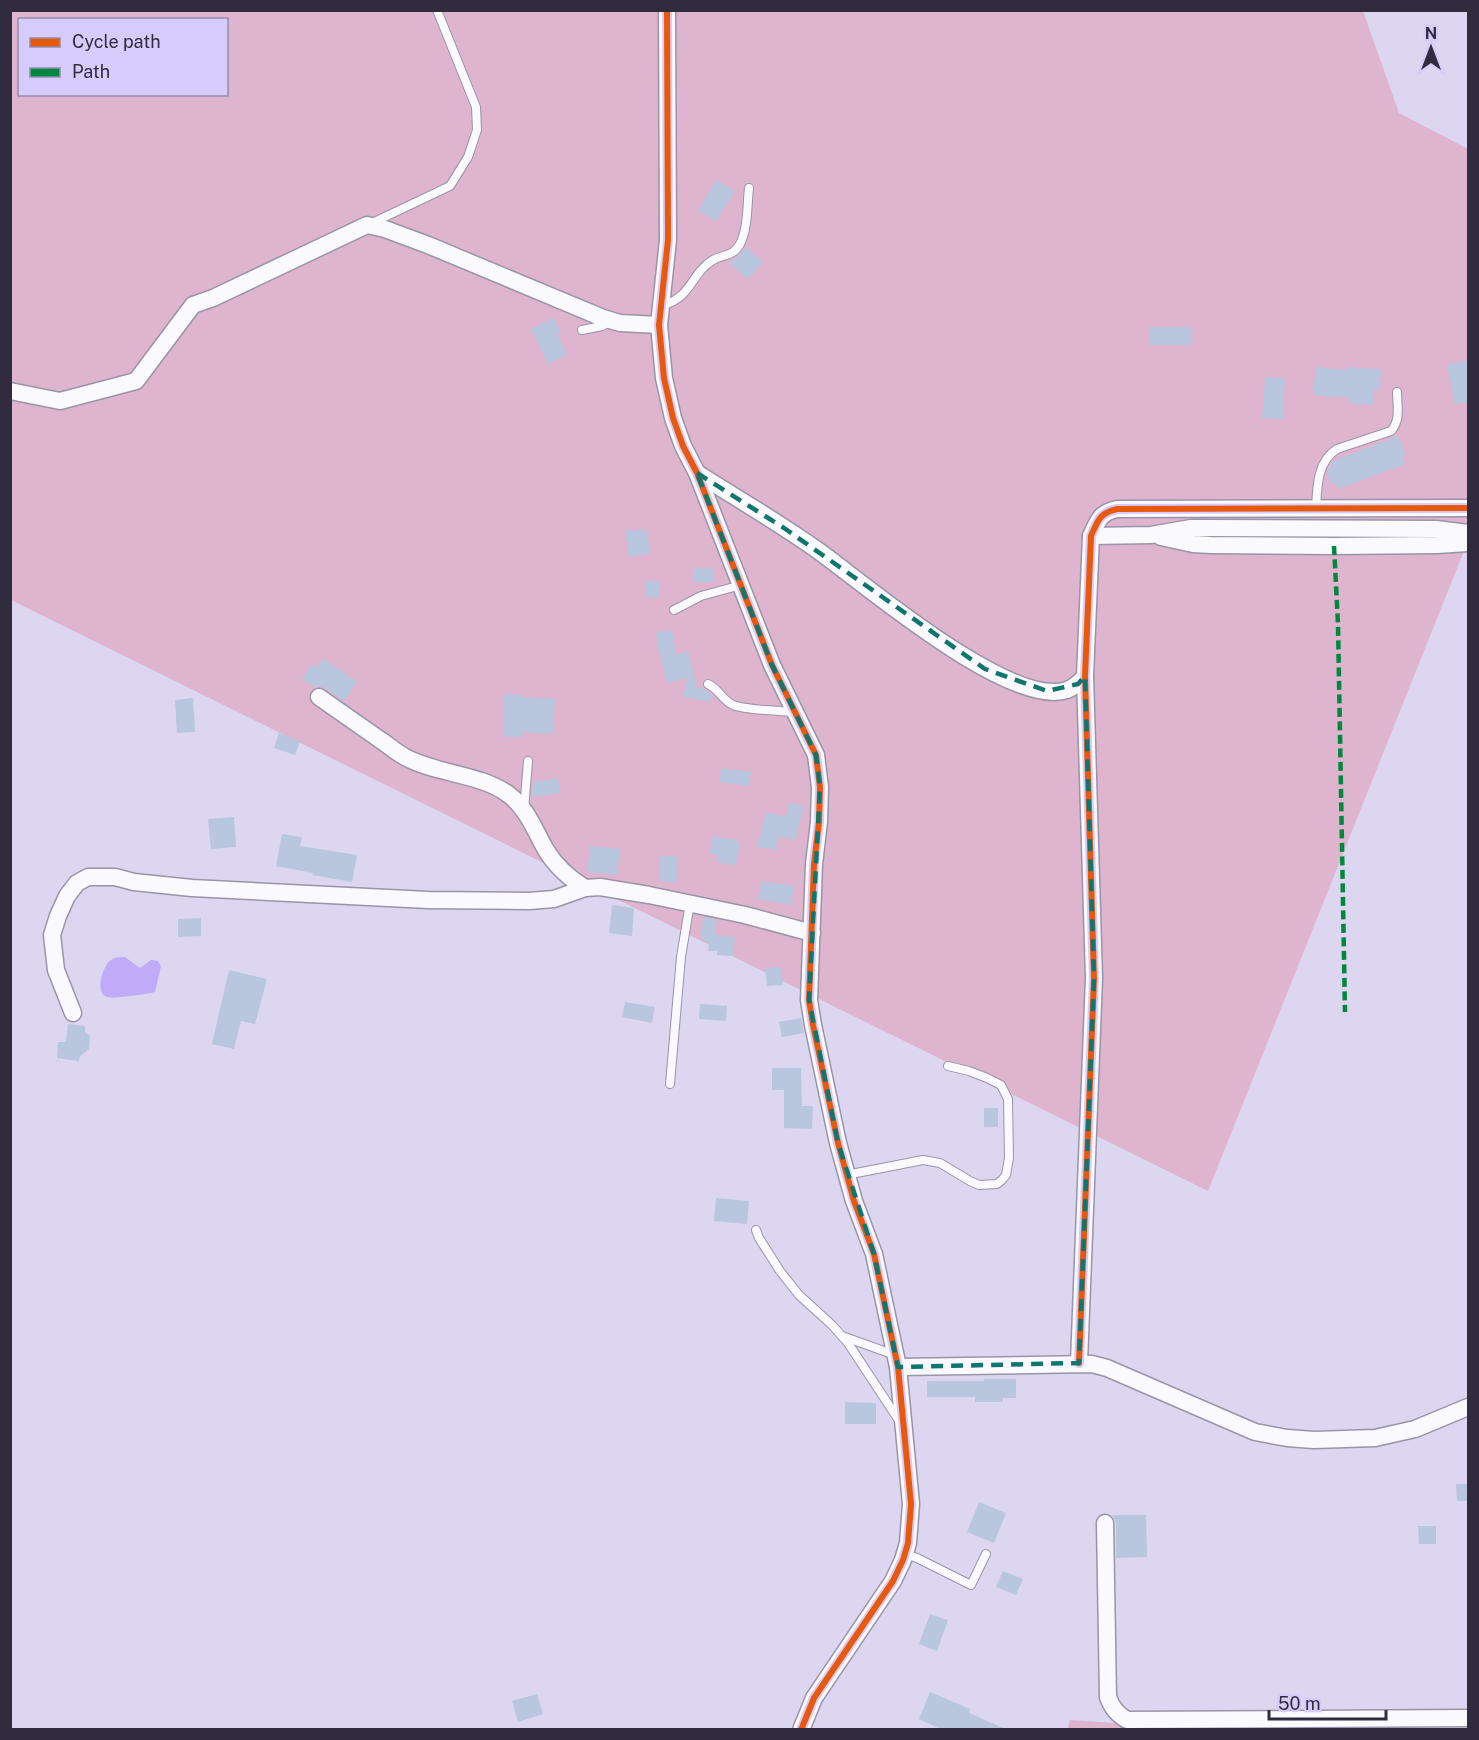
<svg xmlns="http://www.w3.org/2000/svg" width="1479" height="1740" font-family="'Public Sans',sans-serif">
  <rect width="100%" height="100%" fill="#dcd6f0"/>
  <g fill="#deb4ce" fill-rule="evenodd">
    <path d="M10,11H1363L1399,113L1468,149V541L1208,1191L11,600ZM20,20H226V94H20Z"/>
    <polygon points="1070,1720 1202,1729 1067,1730"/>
  </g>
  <path fill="#bfabf8" d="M125,957L140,968L151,960L158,961L161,966L155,992C147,994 115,999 107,997C94,993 103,965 111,960C115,957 120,957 125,957Z"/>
  <g fill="#b8c7dd">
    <polygon points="717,180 735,191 716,221 698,210"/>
    <polygon points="746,247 763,262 748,279 730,264"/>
    <polygon points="554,318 561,332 557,334 567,354 548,364 531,329"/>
    <polygon points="1149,327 1191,327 1191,345 1150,345"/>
    <polygon points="1468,360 1468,402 1455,404 1447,365"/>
    <polygon points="1316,367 1345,370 1345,367 1381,369 1380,390 1374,390 1373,405 1350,404 1350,398 1313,395"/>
    <polygon points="1265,377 1285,378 1283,419 1262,418"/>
    <polygon points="1398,436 1406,455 1402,457 1405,464 1338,489 1336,482 1331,484 1327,473 1333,461"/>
    <polygon points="647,529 650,554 628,557 626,531"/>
    <rect x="693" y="568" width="21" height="14"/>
    <polygon points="645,581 659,581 660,597 646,598"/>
    <polygon points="672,630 676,655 688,652 697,687 704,689 712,695 710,702 683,697 687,678 667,683 658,647 656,632"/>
    <polygon points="323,658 357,682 344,701 325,688 320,687 315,687 302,679 312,664 317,667"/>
    <polygon points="504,694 522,695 522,697 555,699 553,734 521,732 521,737 503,737"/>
    <polygon points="193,698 195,732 177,733 175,700"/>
    <polygon points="279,733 300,741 295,755 274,748"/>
    <polygon points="721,768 751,772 749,786 719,782"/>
    <polygon points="558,778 560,793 532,797 533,782"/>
    <polygon points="789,803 804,806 795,840 778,836 776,850 757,847 766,812 786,817"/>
    <polygon points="234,817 236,847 211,849 208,819"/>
    <polygon points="282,834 302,837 300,846 357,855 352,882 312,875 313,873 276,866"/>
    <polygon points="712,836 740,841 736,865 717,862 718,855 710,854"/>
    <polygon points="590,846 620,849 617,875 587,872"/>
    <polygon points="659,856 678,856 677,882 659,881"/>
    <polygon points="762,881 794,886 791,905 758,899"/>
    <polygon points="612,905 634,908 632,936 609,933"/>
    <polygon points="703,917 717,920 715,935 735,937 733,956 717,955 717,951 708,951 709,942 701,941"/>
    <polygon points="201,918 201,936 178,937 178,919"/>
    <polygon points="781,967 783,985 767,986 765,968"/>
    <polygon points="229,970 267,979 255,1024 241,1021 234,1049 212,1044"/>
    <polygon points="625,1002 655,1007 652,1023 622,1017"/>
    <polygon points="700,1004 727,1006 726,1021 699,1019"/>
    <polygon points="801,1018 804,1033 782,1037 779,1022"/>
    <polygon points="68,1024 85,1026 85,1032 90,1036 89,1049 80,1056 79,1061 57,1058 58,1042 66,1042"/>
    <polygon points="772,1068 801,1068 802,1106 813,1106 812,1129 784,1128 784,1090 772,1090"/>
    <rect x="984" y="1108" width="14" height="19"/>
    <polygon points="716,1198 749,1201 747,1224 714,1221"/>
    <polygon points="984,1379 1016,1379 1016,1398 1003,1398 1003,1402 975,1402 975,1397 927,1397 927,1381 984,1381"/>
    <polygon points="845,1402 876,1403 876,1424 845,1424"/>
    <polygon points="1456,1484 1468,1484 1468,1501 1457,1501"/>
    <polygon points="979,1502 1006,1513 994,1543 967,1532"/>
    <polygon points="1112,1515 1146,1515 1147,1557 1116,1558 1116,1523"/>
    <polygon points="1418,1526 1436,1526 1436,1544 1419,1544"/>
    <polygon points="1003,1571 1023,1579 1016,1595 996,1587"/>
    <polygon points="930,1614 948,1620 937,1651 919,1644"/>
    <polygon points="930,1692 970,1709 969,1713 1008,1730 943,1730 919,1719"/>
    <polygon points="537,1694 543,1714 518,1722 512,1701"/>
  </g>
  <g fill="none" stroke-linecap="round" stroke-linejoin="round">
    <defs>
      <g id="service">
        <polyline points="370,224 450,186 468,157 477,130 476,107 437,10"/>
        <path d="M661,306C693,297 690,274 713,260C723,254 733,257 740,244C748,229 747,206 749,188"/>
        <polyline points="582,330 602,326 611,321"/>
        <path d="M1316,509C1317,488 1317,461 1337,449L1391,431C1401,420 1397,406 1397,392"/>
        <polyline points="674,610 701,596 741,585"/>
        <path d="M708,684C719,689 723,701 733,705C745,710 780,711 795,712"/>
        <polyline points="524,810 528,761"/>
        <polyline points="670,1084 681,957 690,903"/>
        <polyline points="846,1175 923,1160 940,1163 970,1181 979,1185 997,1184 1002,1180 1006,1175 1009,1158 1008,1099 1001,1085 987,1078 969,1071 948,1066"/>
        <polyline points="756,1230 759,1238 780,1271 799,1295 832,1325 848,1343 900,1422"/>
        <polyline points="842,1336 895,1355"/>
        <polyline points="905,1554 917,1558 971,1585 986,1554"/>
      </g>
      <g id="minor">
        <polyline points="667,10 668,240 659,325 664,378 673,418 683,446 697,473 772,665 816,755 820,787 819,822 814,864 809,1000 813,1025 838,1143 854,1201 874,1254 898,1367 911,1504 908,1543 903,1560 893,1581 814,1698 801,1730"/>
        <polyline points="10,391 60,401 136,381 193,305 213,298 367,225 385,229 428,245 603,318 620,323 659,325"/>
        <path d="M697,473C738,499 781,524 820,552C867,586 1011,709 1067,690C1075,687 1080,682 1085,676"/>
        <polyline points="1091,536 1151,535 1191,528 1207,528 1436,529 1468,533"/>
        <polyline points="1161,537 1193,544 1211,545 1334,546 1437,545 1468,543"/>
        <path d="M319,697C339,711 359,725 379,739C388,745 396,752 405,757C436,774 481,774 508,794C527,808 535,831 546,850C556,867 569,878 585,888"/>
        <polyline points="73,1013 56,970 52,935 58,916 67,896 77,883 88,877 115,877 134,882 192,888 428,900 529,901 554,899 585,888 600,887 649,895 745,915 812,933"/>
        <path d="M1079,1363L1094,978L1085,676L1091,536C1098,521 1099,513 1117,509L1468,508"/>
        <polyline points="898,1367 1092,1364 1107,1368 1255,1432 1287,1438 1314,1440 1375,1438 1415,1429 1468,1407"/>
        <path d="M1105,1523L1108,1697C1112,1708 1117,1714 1127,1720L1468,1718"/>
      </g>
    </defs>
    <use href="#service" stroke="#9994a8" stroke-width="10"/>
    <use href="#minor" stroke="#9994a8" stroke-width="19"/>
    <use href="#service" stroke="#faf9fd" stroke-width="8"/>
    <use href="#minor" stroke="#faf9fd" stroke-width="16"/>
    <polyline stroke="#00873e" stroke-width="4.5" stroke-dasharray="9 4.5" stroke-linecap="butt" points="1334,546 1338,624 1345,1012"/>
    <defs>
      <g id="cycleway">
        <polyline points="667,10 668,240 659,325 664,378 673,418 683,446 697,473 772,665 816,755 820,787 819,822 814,864 809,1000 813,1025 838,1143 854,1201 874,1254 898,1367 911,1504 908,1543 903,1560 893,1581 814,1698 801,1730"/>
        <path d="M1079,1363L1094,978L1085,676L1091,536C1098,521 1099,513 1117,509L1468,508"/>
      </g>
    </defs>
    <use href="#cycleway" stroke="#d6ccfb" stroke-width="10"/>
    <use href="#cycleway" stroke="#e8590c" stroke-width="6"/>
  </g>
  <path fill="none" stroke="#0f766e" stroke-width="4.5" stroke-dasharray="12 8" stroke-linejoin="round" d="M697,473L784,528L985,669L1047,691L1078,684L1085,676L1094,978L1079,1363L898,1367L874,1254L838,1143L809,1000L820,787L816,755L772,665Z"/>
  <rect width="1479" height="1740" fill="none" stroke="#302c3e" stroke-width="24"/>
  <rect x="18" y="18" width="210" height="78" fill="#d6ccfb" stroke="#948caf" stroke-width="1.5"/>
  <rect x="30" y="38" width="30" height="9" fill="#e8590c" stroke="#948caf" stroke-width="1.5"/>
  <text x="72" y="48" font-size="18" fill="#302c3e">Cycle path</text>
  <rect x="30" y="68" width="30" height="9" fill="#00873e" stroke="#948caf" stroke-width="1.5"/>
  <text x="72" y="78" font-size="18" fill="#302c3e">Path</text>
  <g transform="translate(1431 48)" stroke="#d6ccfb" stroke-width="4.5" paint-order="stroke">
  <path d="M0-4.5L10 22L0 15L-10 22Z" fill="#302c3e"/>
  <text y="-9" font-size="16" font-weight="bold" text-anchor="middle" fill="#302c3e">N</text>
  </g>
  <path d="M1269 1710v9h117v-9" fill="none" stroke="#302c3e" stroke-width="3"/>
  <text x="1278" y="1710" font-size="18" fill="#302c3e" stroke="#d6ccfb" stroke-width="4.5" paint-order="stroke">50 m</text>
</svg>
